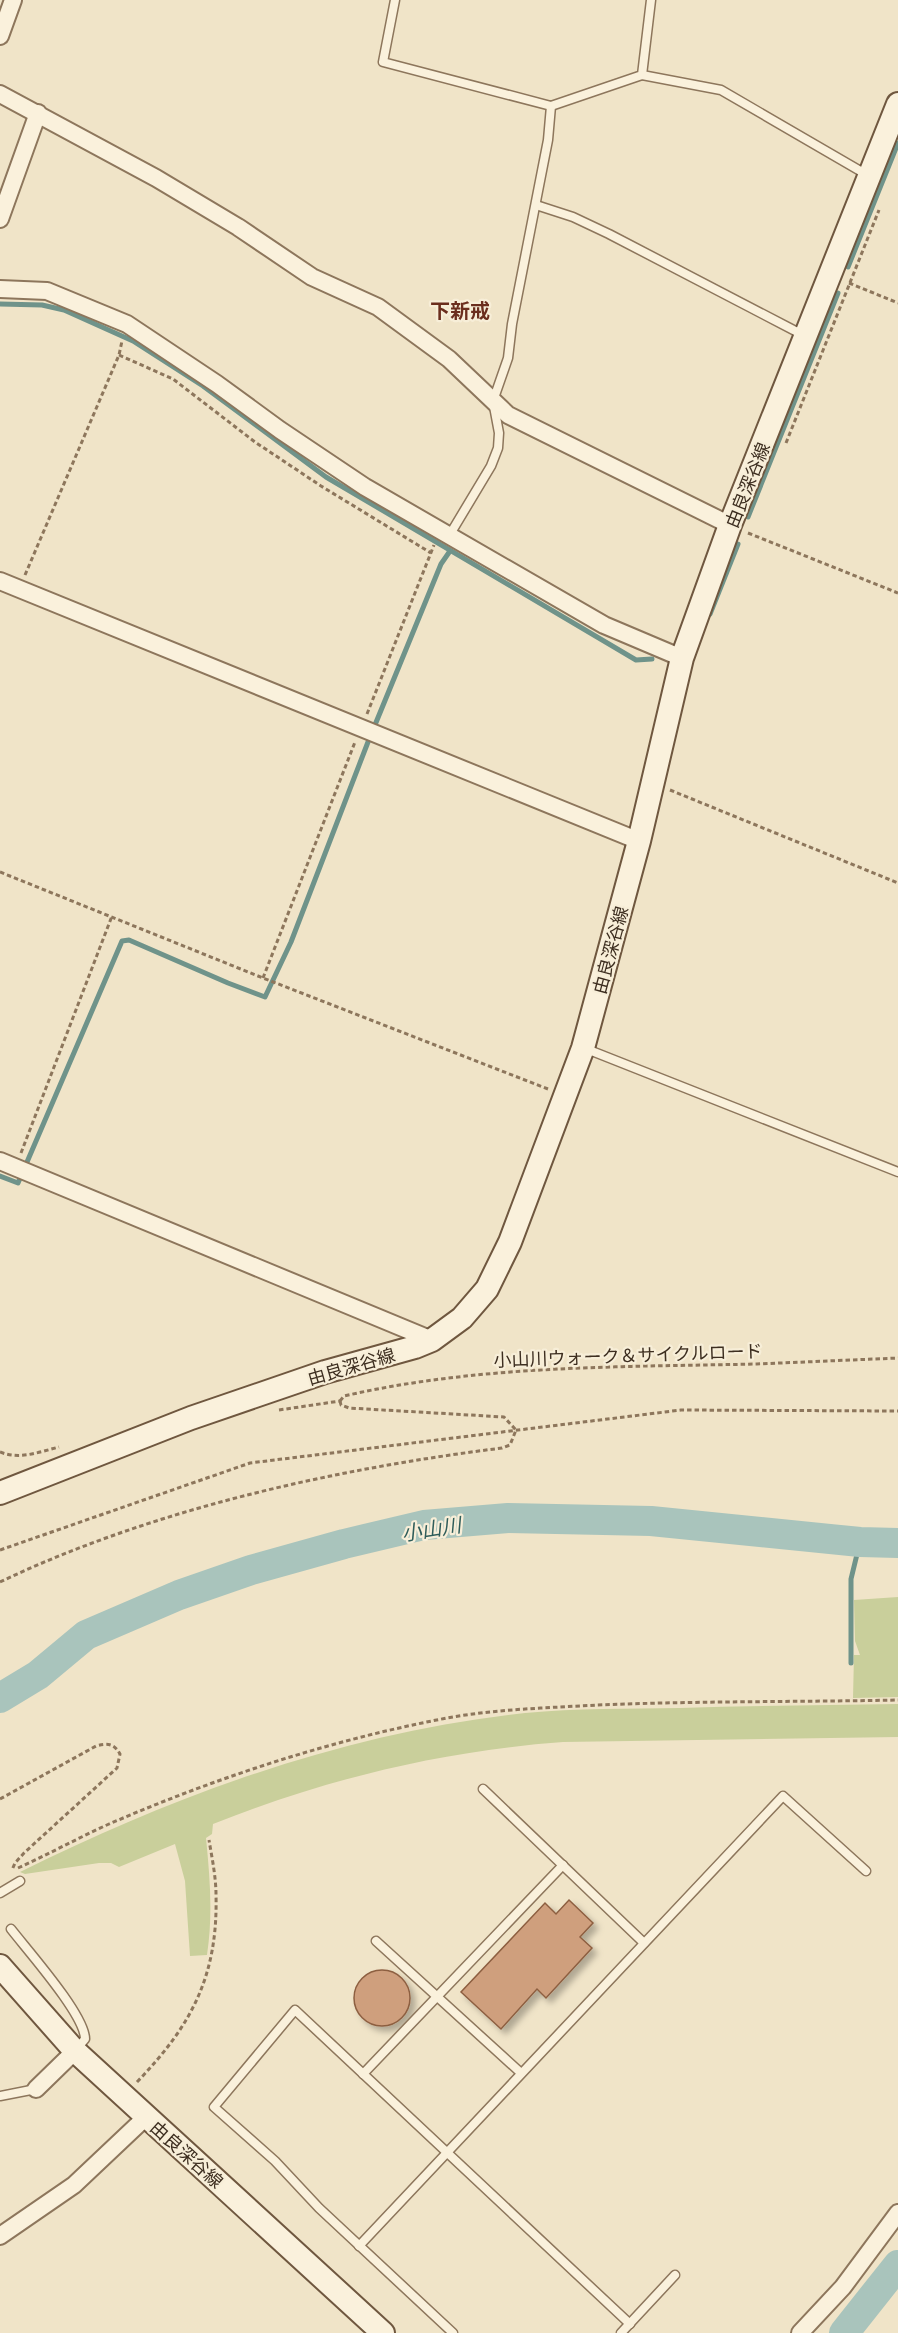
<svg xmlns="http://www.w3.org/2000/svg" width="898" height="2333" font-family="'Playfair Display','Noto Sans JP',serif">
  <defs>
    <filter id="shadow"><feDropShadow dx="5" dy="5" stdDeviation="3" flood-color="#0004"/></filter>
  </defs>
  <rect width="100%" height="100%" fill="#f0e4c8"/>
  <g fill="#c9cf9b">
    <polygon points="898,1597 898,1697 853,1698 854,1655 860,1655 855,1641 854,1600"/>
    <path d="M898,1704V1737L563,1742C441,1751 326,1779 213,1824L212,1834L206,1838C210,1878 213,1915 207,1955L190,1956L185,1881L175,1844L119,1867L111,1863H99L25,1874L20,1872C179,1793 348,1732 525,1713C576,1708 628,1709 680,1708C753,1706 825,1705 898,1704Z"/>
  </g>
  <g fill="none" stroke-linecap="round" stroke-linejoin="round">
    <g stroke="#6f938a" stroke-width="5">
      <polyline points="848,267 898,143"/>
      <polyline points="0,304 42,305 64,310 133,341 203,386 326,477 636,660 652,659"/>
      <polyline points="748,517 838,293"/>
      <polyline points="710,614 738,544"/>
      <polyline points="0,1176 18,1183 122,941 129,940 228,983 265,997 291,942 368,742 441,564 450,551"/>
      <polyline points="851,1663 851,1579 860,1542"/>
    </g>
    <g stroke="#a9c4bc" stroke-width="30">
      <polyline points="0,1698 38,1675 86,1635 179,1595 251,1570 344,1544 424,1525 508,1518 651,1521 860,1542 898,1543"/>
      <polyline points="844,2333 898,2265"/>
    </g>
  </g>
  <g fill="#cf9f7d" stroke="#8d5f41" stroke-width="1.5" filter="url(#shadow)">
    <polygon points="569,1900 593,1923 580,1937 592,1948 546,1998 537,1989 501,2029 461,1992 545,1903 556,1914"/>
    <circle cx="382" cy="1998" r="28"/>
  </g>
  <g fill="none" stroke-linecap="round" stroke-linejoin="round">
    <defs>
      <g id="lane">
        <polyline points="395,0 383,62 551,106 642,75 651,0"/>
        <polyline points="642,75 721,90 869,176"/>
        <polyline points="536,205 573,217 609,234 805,336"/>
        <polyline points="449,536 491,466 498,448 499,433 493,401 508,358 512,324 548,140 551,106"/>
        <polyline points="584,1048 898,1172"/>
        <polyline points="483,1789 644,1943"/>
        <polyline points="0,1893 20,1881"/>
        <path d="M11,1929C28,1951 85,2015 85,2039L75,2051"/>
        <polyline points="376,1941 521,2073"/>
        <polyline points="363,2074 563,1865"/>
        <polyline points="0,2096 36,2089"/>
        <polyline points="359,2246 783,1796 866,1871"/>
        <polyline points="453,2333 319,2208 275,2161 214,2107 295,2010 630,2324"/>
        <polyline points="621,2333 675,2275"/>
      </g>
      <g id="street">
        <polyline points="0,36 13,0"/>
        <polyline points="0,94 156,178 238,227 312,277 378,307 449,359 508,415 730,525"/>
        <polyline points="0,219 38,113"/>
        <polyline points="0,289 47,291 127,324 217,384 280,430 365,487 604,625 682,658"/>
        <polyline points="0,581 639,841"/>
        <polyline points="0,1161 432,1340"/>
        <polyline points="36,2089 75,2051"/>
        <polyline points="0,2236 74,2185 146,2117"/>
        <polyline points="800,2333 843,2287 898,2213"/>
      </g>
      <g id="secondary">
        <polyline points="0,1493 191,1418 325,1372 415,1347 432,1340 462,1318 487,1289 510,1242 583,1048 639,841 682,658 730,525 898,104"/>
        <polyline points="0,1966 75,2051 383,2333"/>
      </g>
    </defs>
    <use href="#lane" stroke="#8d765c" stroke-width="11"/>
    <use href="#street" stroke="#8d765c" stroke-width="20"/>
    <use href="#secondary" stroke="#6f573f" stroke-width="26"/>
    <g stroke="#8d765c" stroke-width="3" stroke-dasharray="4.5 3" stroke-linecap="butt">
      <polyline points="849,283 898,303"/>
      <polyline points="119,355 173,379 255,442 321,486 431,553"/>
      <polyline points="786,443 879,210"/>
      <polyline points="748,533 898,593"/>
      <polyline points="25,575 119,355 122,341"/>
      <polyline points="367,714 434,545"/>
      <polyline points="670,790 898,883"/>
      <polyline points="0,872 263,978 548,1089"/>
      <polyline points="263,978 355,742"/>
      <polyline points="21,1153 112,916"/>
      <path d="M340,1401L344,1396C479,1365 619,1367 757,1364C804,1362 851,1360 898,1358"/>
      <polyline points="279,1410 340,1401"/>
      <path d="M0,1452C20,1460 39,1452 59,1447"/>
      <polyline points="0,1550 250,1463 681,1410 898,1411"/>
      <path d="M0,1582C153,1509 334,1469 502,1448L510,1445L516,1430L504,1417L349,1408L341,1405L340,1401"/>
      <path d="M0,1799L96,1746C107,1743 114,1743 120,1754L117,1768L24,1853L15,1863L12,1870"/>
      <path d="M18,1868C49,1854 78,1838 109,1824C218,1777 331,1740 447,1718C496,1709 547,1708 597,1705C697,1701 798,1702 898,1700"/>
      <path d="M137,2082C192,2025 218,1975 216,1895C216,1877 212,1858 209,1840"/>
    </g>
    <use href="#lane" stroke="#faf1dc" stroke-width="8"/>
    <use href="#street" stroke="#faf1dc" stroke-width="16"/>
    <use href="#secondary" stroke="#faf1dc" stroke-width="22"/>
  </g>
  <g text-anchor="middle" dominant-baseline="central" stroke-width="4.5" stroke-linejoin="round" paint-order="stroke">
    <g font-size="18" fill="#3d2e20" stroke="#f7eed8">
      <text transform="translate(747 485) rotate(-68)">由良深谷線</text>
      <text transform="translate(610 950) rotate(-75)">由良深谷線</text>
      <text transform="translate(628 1355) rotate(-2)">小山川ウォーク＆サイクルロード</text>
      <text transform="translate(351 1366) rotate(-16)">由良深谷線</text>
      <text transform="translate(187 2154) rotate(42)">由良深谷線</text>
    </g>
    <g font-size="20" font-weight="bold" fill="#6b2e1e" stroke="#f7eed8">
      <text x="460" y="309">下新戒</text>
    </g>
    <g font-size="20" font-style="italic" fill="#2f5d5a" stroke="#f7eed8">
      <text transform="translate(431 1528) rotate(-9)">小山川</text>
    </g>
  </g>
</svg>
